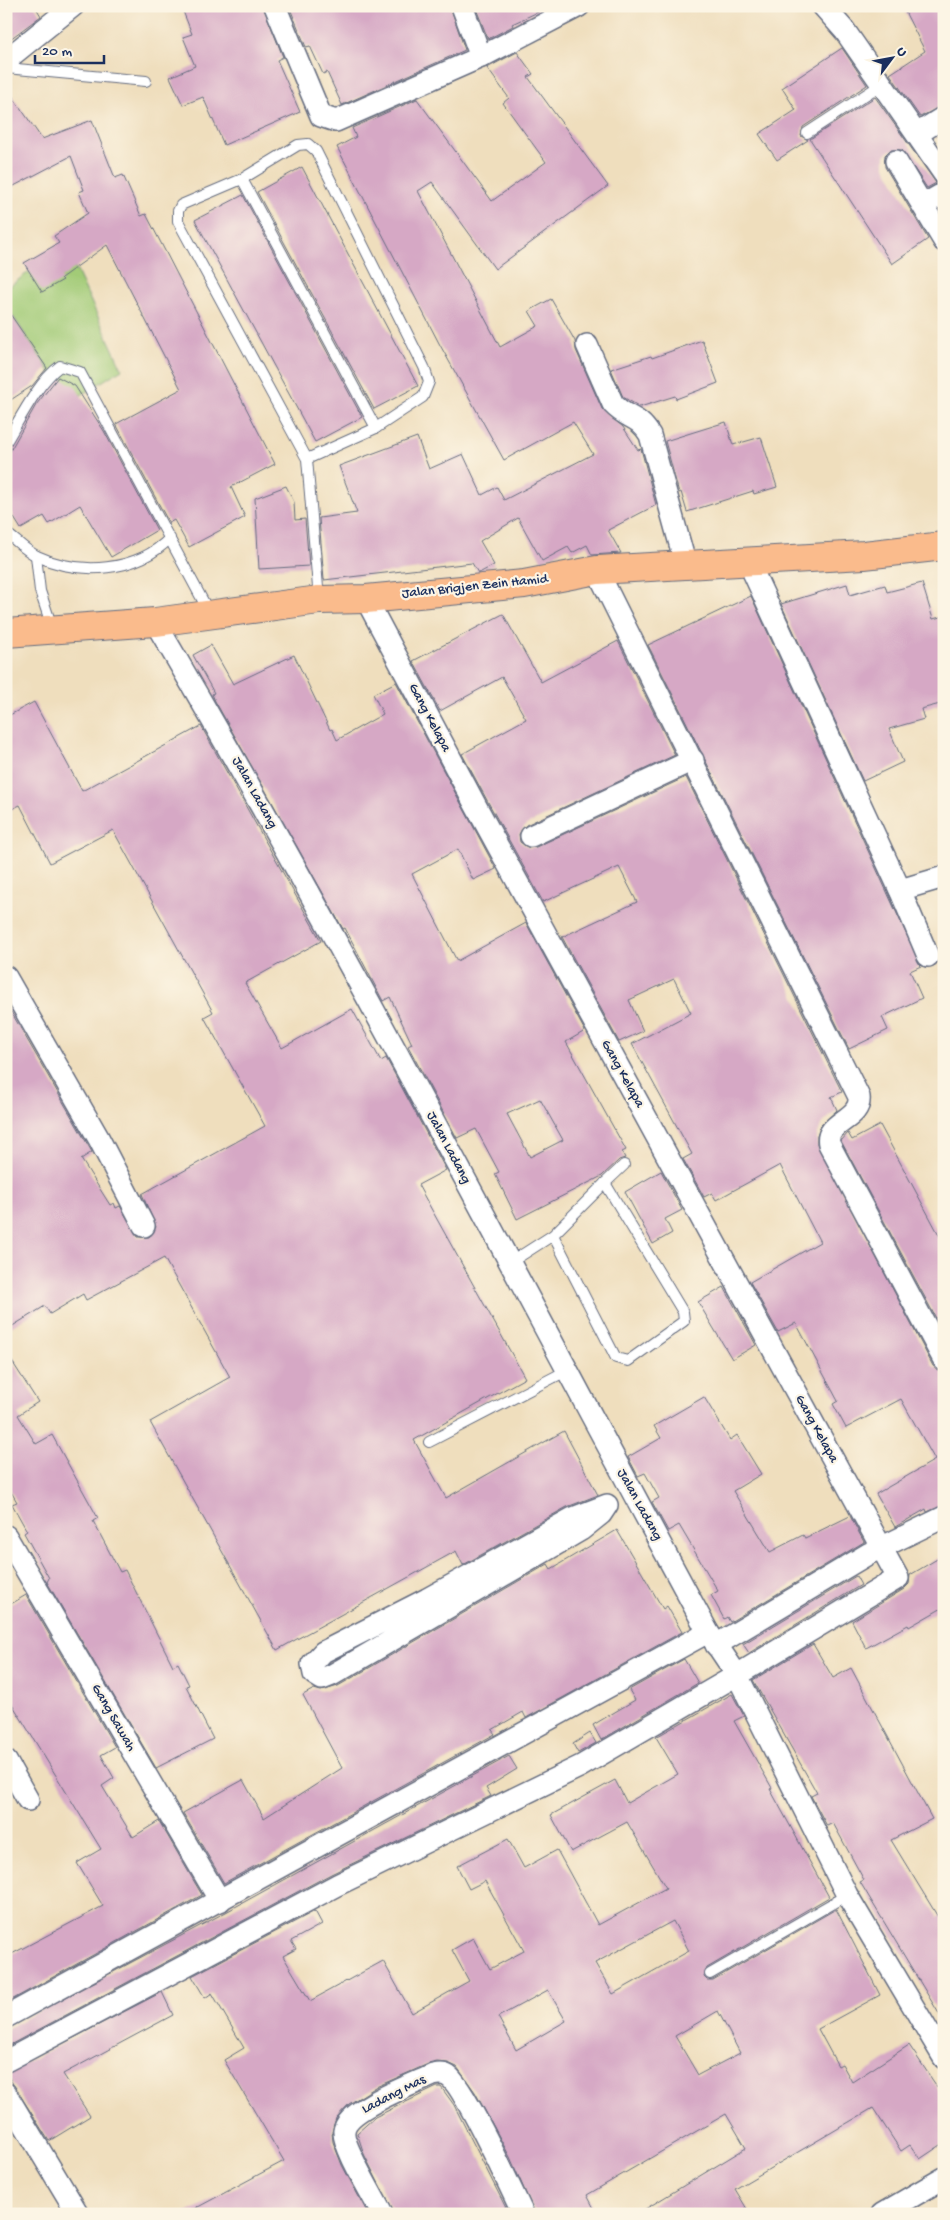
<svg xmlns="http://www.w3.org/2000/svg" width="950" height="2220" font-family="'Gochi Hand',sans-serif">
  <rect width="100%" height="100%" fill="#fcf5e5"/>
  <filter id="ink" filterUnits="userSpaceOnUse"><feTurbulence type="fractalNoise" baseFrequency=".02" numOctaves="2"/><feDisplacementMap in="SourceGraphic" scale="10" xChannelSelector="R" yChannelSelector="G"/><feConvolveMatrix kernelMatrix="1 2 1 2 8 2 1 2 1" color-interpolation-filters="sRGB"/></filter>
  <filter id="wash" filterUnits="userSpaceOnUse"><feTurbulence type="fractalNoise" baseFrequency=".0096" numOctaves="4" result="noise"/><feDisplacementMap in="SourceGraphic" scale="20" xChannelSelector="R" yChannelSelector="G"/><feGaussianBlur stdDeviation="1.12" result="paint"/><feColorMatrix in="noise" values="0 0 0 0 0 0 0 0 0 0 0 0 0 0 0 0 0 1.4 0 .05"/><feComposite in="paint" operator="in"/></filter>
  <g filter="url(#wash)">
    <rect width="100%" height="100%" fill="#efdebd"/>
    <polygon fill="#a2cb77" stroke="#5e7d6a" points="65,245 122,369 70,402 6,306 6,289"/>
    <g id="blocks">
      <g fill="#d6a8c5" fill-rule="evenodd">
        <polygon points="6,6 35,6 41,16 6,42"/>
        <polygon points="181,6 263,6 283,57 277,60 300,112 224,145 203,97 183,105 170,77 195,66 183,37 192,34"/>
        <polygon points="289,6 450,6 465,50 342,105 327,72 323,74 310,46 306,47"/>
        <polygon points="475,6 551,6 512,24 513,26 488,39"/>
        <polygon points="902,6 944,6 944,105 920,117 890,74 925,51"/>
        <polygon points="842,48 867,85 803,127 801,136 808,140 777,160 759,134 796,110 782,88"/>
        <polygon points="517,52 533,74 528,77 608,186 495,269 432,182 418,191 500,347 538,326 529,311 551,299 575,341 576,350 602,409 623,427 638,450 641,449 656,505 608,530 621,553 592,555 587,545 572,553 568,547 542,561 518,518 480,541 494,565 481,572 478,573 472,563 324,580 319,518 357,513 339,466 417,437 429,469 463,454 482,495 497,487 504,500 593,454 573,422 504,460 440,345 337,147 356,137 352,128 417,99 492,201 546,162 503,103 509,98 487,68"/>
        <polygon points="6,87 42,139 92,120 115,178 123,175 141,216 146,214 275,464 231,487 245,517 189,547 174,520 169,523 116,424 181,389 107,245 61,278 63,280 42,292 24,263 59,243 54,236 88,213 79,192 84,190 71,156 12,187 6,176"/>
        <polygon points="875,97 936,183 927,188 902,150 890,150 885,155 885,167 928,239 892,264 810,139"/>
        <polygon points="302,167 418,386 374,409 257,192"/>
        <polygon points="243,195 362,417 315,442 195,220"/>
        <polygon points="6,308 47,368 32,386 6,403"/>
        <polygon points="702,340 718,383 676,399 675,396 640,407 623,397 611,369 651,356 652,358"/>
        <polygon points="58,377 75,386 104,431 157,530 111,557 80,505 49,524 44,516 21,529 6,505 6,458 36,405"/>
        <polygon points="726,422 733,445 761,437 777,487 754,494 753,491 687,512 681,492 679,493 665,441"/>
        <polygon points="286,486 294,502 295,520 305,519 309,566 259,569 255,498"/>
        <polygon points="922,583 933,619 944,616 944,703 921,709 924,719 889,729 903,762 863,781 781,604 847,584 850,595 885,585 887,592"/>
        <polygon points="751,596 921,966 910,971 922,998 882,1017 888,1030 849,1049 648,645"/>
        <polygon points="503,614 541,682 618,641 675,755 526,825 519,834 520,842 529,848 536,847 686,777 842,1092 831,1097 837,1110 821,1125 817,1136 817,1144 933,1366 944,1372 944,1505 927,1512 926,1509 895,1527 876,1494 935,1460 901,1399 846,1428 833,1404 838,1401 796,1323 778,1332 750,1282 820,1242 780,1165 716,1200 712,1193 704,1197 683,1159 692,1154 632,1044 691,1013 674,979 629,1000 643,1031 619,1042 562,937 637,902 619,867 543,902 488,802 462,754 526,719 502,677 440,711 413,661"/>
        <path d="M211,645L233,684L294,655L330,730L332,729L337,740L383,714L373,694L396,682L496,869L473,880L458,849L412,874L457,961L526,923L585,1031L566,1042L626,1150L622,1152L625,1158L619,1160L602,1176L517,1219L495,1174L499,1172L476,1129L457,1138L408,1046L412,1044L390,997L383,1001L345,928L343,929L215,701L212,694L214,693L193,655ZM540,1099L563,1140L530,1157L507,1114Z"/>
        <polygon points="34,702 82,791 201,726 321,941 245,983 282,1048 352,1009 381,1061 386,1058 446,1170 418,1185 525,1378 414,1440 446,1498 564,1431 598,1495 567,1507 463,1565 456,1551 277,1650 150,1422 230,1377 164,1258 86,1300 83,1294 50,1314 45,1306 6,1330 6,1003 92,1152 81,1159 110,1205 114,1203 116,1208 120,1206 138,1237 149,1237 156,1227 142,1194 265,1126 204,1017 213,1012 113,830 50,863 20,805 6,812 6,717"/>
        <polygon points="880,1125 944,1244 944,1333 841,1141 848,1133 852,1140"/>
        <polygon points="661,1171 682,1210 665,1219 672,1233 653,1244 625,1192"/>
        <polygon points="724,1287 756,1345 732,1359 698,1302"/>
        <polygon points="6,1352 38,1402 18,1415 36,1444 52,1435 98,1518 93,1521 120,1572 125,1570 173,1666 178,1663 189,1685 186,1686 213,1739 156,1768 47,1582 49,1578 24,1533 27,1531 12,1504 17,1502 6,1483"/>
        <polygon points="704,1397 730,1440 737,1435 761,1474 733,1491 770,1552 803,1535 805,1538 850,1516 864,1542 730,1622 727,1617 724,1619 711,1595 718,1591 679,1525 668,1531 652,1502 659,1498 645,1473 638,1476 628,1457 661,1438 654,1426"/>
        <polygon points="617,1530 663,1609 667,1606 682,1632 526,1718 523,1712 492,1730 495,1734 224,1883 183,1813 243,1780 264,1818 342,1768 303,1695 314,1689 321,1691 338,1686 548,1564 551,1569"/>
        <polygon points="944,1555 944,1607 909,1627 908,1625 866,1648 852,1621 904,1589 909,1584 910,1575"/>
        <polygon points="856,1576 861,1585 749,1653 743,1644"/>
        <polygon points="26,1595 115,1747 101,1755 114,1778 102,1786 133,1837 159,1821 202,1895 6,2003 6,1957 103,1906 77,1863 101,1849 6,1694 6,1607"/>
        <polygon points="813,1644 833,1678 851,1668 932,1819 891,1840 938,1917 944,1914 944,2022 860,1882 864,1880 833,1823 827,1826 811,1796 817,1793 753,1680"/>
        <polygon points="684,1659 698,1683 601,1740 593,1725 635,1700 629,1690"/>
        <path d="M732,1694L744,1716L734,1721L772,1788L770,1789L829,1897L707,1968L704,1977L707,1980H713L836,1909L880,1995L818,2029L838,2066L842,2064L852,2082L909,2045L944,2097V2143L920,2159L910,2145L901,2151L873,2108L735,2189L750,2214H637L746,2148L726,2114L587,2195L597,2214H535L510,2157L475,2092L457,2067L448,2063L437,2062L428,2064L376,2087L349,2104L336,2118L332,2132L333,2142L342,2165L368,2214H185L284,2161L224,2060L244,2048L212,1993L205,1998L192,1976L315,1911L322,1924L291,1941L296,1949L283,1956L310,2001L383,1961L412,2013L469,1981L452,1950L473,1938L490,1969L524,1951L485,1881L469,1889L457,1866L508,1839L524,1868L557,1850L598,1925L666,1888L627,1822L571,1852L551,1815L615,1780L627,1803L678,1774L656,1737ZM673,1921L689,1951L613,1994L595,1963ZM548,1990L566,2021L516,2050L498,2017ZM718,2011L740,2053L698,2075L675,2036Z"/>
        <polygon points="590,1733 596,1743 578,1753 573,1744"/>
        <polygon points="509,1756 517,1769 486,1788 491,1796 331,1874 6,2047 6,2029 226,1912"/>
        <polygon points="162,1992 173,2015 63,2074 90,2116 49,2141 6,2073"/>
        <polygon points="437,2087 441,2087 454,2105 509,2214 394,2214 364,2154 357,2133 375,2117"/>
      </g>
    </g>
  </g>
  <g filter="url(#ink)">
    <use href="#blocks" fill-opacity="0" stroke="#656c7f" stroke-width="1"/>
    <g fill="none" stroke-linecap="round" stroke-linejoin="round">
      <defs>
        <g id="service">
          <polyline points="6,68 146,81"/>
          <polyline points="807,133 882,84"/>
          <polyline points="242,179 376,428"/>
          <path d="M6,442C20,419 38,382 60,366L80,372L210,614"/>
          <polyline points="307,459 376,428 423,397 429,382 424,367 316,151 308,144 298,145 242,179 181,205 178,211 178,221 307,459 319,599"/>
          <path d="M6,533C16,540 26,551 37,556C80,576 137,572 170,538"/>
          <polyline points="36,556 40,591 52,627"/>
          <polyline points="605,1183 624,1165"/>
          <polyline points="511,1262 553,1235 616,1358 628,1361 684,1321 683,1312 605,1183 553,1235"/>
          <polyline points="429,1442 566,1371"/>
          <polyline points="710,1974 847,1895"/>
        </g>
        <g id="minor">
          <polyline points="275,6 321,116 336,121 481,57 579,6"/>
          <polyline points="462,6 481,57"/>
          <polyline points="823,6 845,31 944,174"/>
          <polyline points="6,60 73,6"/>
          <polyline points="917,134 944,117"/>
          <polyline points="896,161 944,241"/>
          <polyline points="923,205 944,193"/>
          <path d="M587,345L613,404C628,420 637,414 650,435L686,566"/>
          <polyline points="748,561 900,890 928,956"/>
          <path d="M597,570L859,1097C862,1120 824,1122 829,1144L944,1360"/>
          <path d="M155,622C350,953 525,1295 708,1632L737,1675L847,1895L944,2058"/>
          <polyline points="531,836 693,760"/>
          <polyline points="900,890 944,877"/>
          <polyline points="6,977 99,1139 144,1226"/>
          <polygon points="607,1505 601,1514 581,1530 332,1675 322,1679 314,1674 312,1664 323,1652 427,1599 573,1518"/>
          <polyline points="6,1536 220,1901"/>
          <polyline points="716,1645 868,1554 944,1517"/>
          <polyline points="6,1761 28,1800"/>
          <polyline points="6,2017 708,1632"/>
          <polyline points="6,2061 337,1885 581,1766 737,1675 898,1578 477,808 366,599"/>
          <polyline points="6,2094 78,2214"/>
          <path d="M382,2214C374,2197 342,2146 344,2131C346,2109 414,2084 433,2075C438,2074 443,2073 448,2076C464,2086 512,2191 523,2214"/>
          <polyline points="882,2214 944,2178"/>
        </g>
        <polyline id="primary" points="6,633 155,622 319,600 366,599 524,584 597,570 864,555 944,546"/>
      </defs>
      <use href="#service" stroke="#656c7f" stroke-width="12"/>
      <use href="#minor" stroke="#656c7f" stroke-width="24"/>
      <use href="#primary" stroke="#656c7f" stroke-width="30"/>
      <use href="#service" stroke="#fff" stroke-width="10"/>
      <use href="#minor" stroke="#fff" stroke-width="21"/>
      <use href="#primary" stroke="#fabb8c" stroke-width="28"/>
    </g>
  </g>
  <g text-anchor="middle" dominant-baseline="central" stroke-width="4.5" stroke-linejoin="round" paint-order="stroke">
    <g font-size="14" fill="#1b2f5e" stroke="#fcf5e5">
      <text transform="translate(475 587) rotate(-6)">Jalan Brigjen Zein Hamid</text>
      <text transform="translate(429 718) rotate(62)">Gang Kelapa</text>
      <text transform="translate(254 793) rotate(61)">Jalan Ladang</text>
      <text transform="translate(622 1074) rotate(61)">Gang Kelapa</text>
      <text transform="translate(448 1148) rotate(62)">Jalan Ladang</text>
      <text transform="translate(816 1429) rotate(61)">Gang Kelapa</text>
      <text transform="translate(639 1505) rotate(61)">Jalan Ladang</text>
      <text transform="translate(113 1718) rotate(60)">Gang Sawah</text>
      <text transform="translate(394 2095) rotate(-27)">Ladang Mas</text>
    </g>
  </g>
  <rect width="950" height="2220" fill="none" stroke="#fcf5e5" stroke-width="25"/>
  <g transform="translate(892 58) rotate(58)" stroke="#fcf5e5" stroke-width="4" paint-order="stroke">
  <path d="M0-4L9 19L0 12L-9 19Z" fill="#1b2f5e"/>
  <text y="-8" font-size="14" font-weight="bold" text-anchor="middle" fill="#1b2f5e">U</text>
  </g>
  <path d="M35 55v8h69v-8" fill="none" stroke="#1b2f5e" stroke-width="2.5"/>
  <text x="42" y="55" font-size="15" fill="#1b2f5e" stroke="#fcf5e5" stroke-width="4" paint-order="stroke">20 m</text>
</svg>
